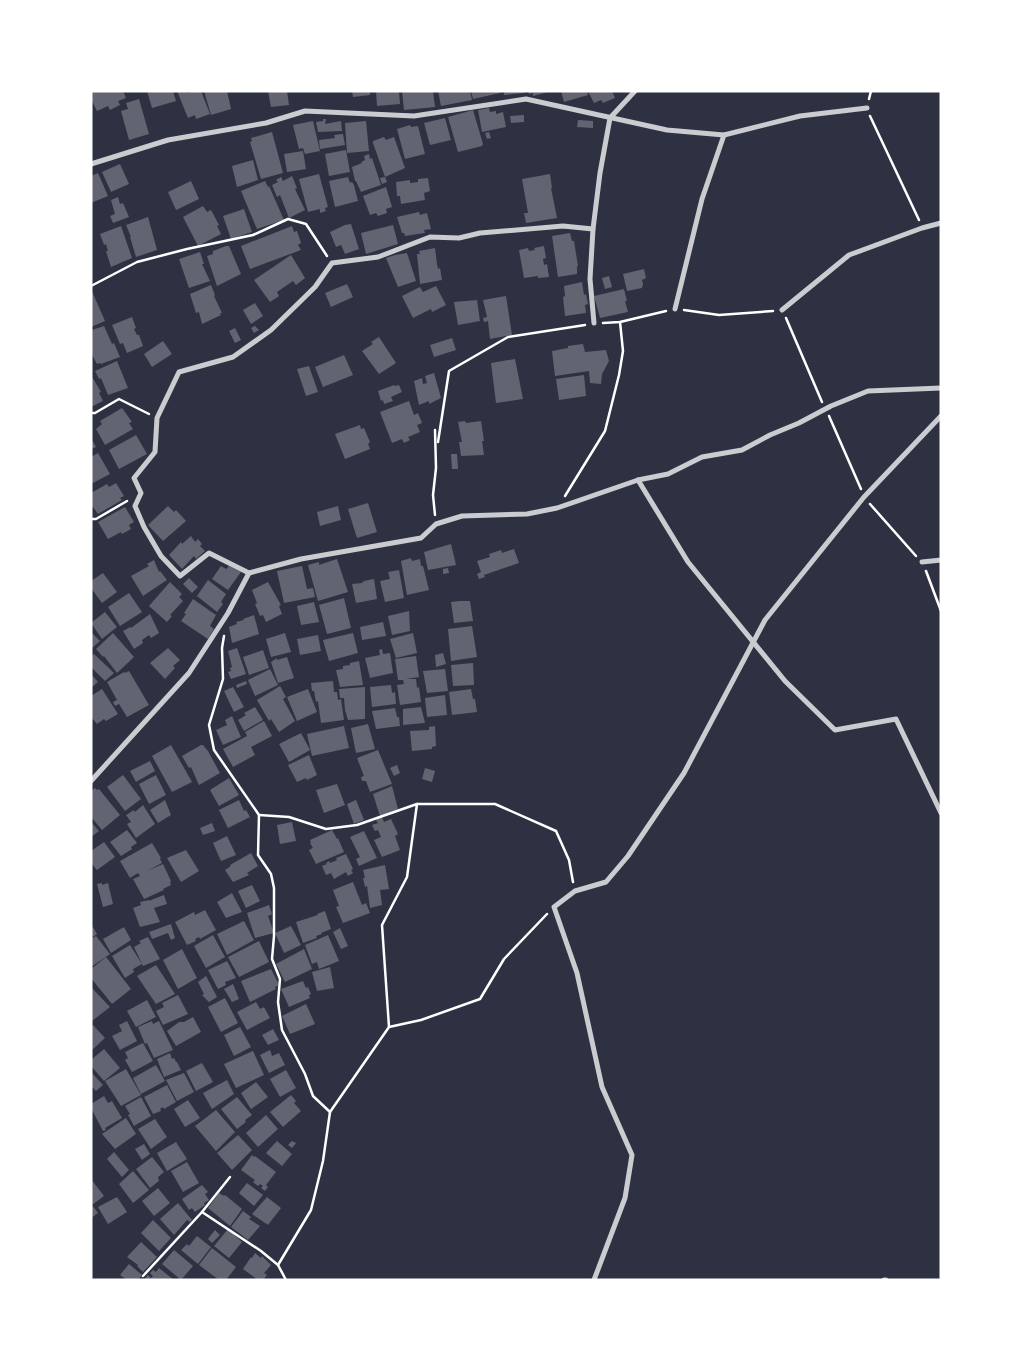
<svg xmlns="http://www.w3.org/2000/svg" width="1032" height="1371" font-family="'PT Sans',sans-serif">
  <rect width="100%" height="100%" fill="#2d3142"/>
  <g fill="#626471">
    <polygon points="91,91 123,91 126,98 118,101 120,105 110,110 108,106 97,111 91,99"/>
    <polygon points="147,91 173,91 176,101 152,108"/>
    <polygon points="177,91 187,91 188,93 193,91 201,91 210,114 196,119 195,115 188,118"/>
    <polygon points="204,91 227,91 231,109 211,115"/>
    <polygon points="268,91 287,91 289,105 271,107"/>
    <polygon points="352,91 370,91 370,95 353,97"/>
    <polygon points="376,91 399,91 400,104 377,106"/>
    <polygon points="402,91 433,91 435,107 404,110"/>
    <polygon points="438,91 470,91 472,100 441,106"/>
    <polygon points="471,91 500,91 500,93 473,99"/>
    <polygon points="504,91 524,91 524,93 504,95"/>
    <polygon points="528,91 548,91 548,92 533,96 533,93 529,94"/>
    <polygon points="561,91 587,91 588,95 564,102"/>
    <polygon points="588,91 612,91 615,98 603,103 601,100 594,103"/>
    <polygon points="139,99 149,134 129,140 121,111 128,109 126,103"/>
    <polygon points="489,108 490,112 496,111 496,114 503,112 506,127 482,132 478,110"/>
    <polygon points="473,110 483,144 482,146 458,152 448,117"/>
    <polygon points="524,115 524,122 511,123 510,116"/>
    <polygon points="445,118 451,140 430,145 424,123"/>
    <polygon points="323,119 326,119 325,124 341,121 342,131 318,132 316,122 323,121"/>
    <polygon points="578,120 593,121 593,128 577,127"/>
    <polygon points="313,121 320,151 305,154 303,148 299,149 293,125"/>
    <polygon points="366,121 369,151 347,153 345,123"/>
    <polygon points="410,125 411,127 418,126 425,154 405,159 397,129"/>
    <polygon points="272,132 283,173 261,179 250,142 252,141 251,138"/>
    <polygon points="489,132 491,138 487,139 485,133"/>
    <polygon points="343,134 345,145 320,149 319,140 335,138 334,135"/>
    <polygon points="384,137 386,140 394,137 405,168 385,177 373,143 373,141"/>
    <polygon points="346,150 350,172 329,176 325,154"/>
    <polygon points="303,151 306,169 287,172 284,154"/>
    <polygon points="369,154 370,159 372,158 381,185 361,192 356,181 355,181 352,167 362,163 361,162 365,160 364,156"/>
    <polygon points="253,160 258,180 237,187 232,166"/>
    <polygon points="120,164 129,184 111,192 102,172"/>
    <polygon points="98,173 108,196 91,203 91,176"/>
    <polygon points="319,174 328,207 325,208 326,211 320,213 320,209 308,212 299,179"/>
    <polygon points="550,174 552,188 551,188 557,218 526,223 524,213 528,213 522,179"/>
    <polygon points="292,176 297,188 295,189 305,210 289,218 280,195 277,197 272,185 278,182 276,180 281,177 283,181"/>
    <polygon points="348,177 350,183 352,182 354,185 358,201 335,207 329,181"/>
    <polygon points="385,177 387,182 382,184 380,178"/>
    <polygon points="428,178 430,191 424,193 425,200 401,204 400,196 397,196 396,182 410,180 410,183 418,182 418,179"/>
    <polygon points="191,181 199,199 176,210 168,192"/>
    <polygon points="265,181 268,187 269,186 284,220 257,229 241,191"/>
    <polygon points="386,187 392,207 386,209 387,213 378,216 376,213 370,215 363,196"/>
    <polygon points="118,197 120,204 123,203 129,217 113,223 110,216 115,214 111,200"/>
    <polygon points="203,206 207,212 211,210 219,225 217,226 221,234 198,246 183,217"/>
    <polygon points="244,209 252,232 231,239 223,216"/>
    <polygon points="419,212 420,215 427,213 431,229 424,230 425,233 405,236 404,233 402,233 397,217"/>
    <polygon points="148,217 157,250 136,257 130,237 131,237 126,225"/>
    <polygon points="351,224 359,249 345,254 341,245 336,247 330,232 345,225"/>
    <polygon points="393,225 398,244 366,254 361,233"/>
    <polygon points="121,226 132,258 111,267 106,251 108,251 106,244 104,245 100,234"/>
    <polygon points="292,226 294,232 297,231 301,243 298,245 301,250 250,269 241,246"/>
    <polygon points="570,233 572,241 574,241 578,266 577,266 577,274 558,277 552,236"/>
    <polygon points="226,246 229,246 241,274 217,286 207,256 213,254 213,251"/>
    <polygon points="544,246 546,258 543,259 544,265 547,264 549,277 538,278 538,276 524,278 519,250 528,248 529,251 535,250 534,248"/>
    <polygon points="435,248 437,264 438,269 440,268 442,280 420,284 417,254 420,254 419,251"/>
    <polygon points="200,252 204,264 202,264 210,281 189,288 179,259"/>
    <polygon points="407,253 416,281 398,287 386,258 395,255"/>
    <polygon points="291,255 305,278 296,285 293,281 277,292 279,296 270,302 254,280"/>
    <polygon points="644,269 646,278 642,280 643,284 642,288 627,291 623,274"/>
    <polygon points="609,276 612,287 605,289 602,278"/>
    <polygon points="582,282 584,295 586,294 588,304 585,305 586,313 565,316 563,297 565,296 564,286"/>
    <polygon points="347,284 353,297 331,307 325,293"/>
    <polygon points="211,285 215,295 214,296 222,313 220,313 221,315 202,324 199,312 196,313 190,294"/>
    <polygon points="436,286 446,305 432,312 431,309 413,318 402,296 420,287 423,292"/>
    <polygon points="91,289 105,321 91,327"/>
    <polygon points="624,289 627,301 625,301 628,312 600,318 594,296"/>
    <polygon points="506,296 512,335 490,339 488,321 484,322 483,318 487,317 483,300"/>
    <polygon points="477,300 480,321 458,325 454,302"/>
    <polygon points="255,303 263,316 251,324 243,310"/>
    <polygon points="132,317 136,328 134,329 137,335 139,335 143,346 127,353 123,343 120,344 112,325"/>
    <polygon points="104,326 112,344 114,343 120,357 101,364 100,363 97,364 91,353 91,333 92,330"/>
    <polygon points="255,326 259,330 254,333 251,328"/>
    <polygon points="235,328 241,340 235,343 229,331"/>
    <polygon points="379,337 396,363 379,374 362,351 373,344 371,342"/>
    <polygon points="452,338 456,350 434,357 430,345"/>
    <polygon points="163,341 172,354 152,367 144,354"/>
    <polygon points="583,344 585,352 606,350 609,361 602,374 601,384 590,383 589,371 555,376 552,351 568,348 568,346"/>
    <polygon points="344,355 353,375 323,387 315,367"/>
    <polygon points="515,359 523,399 496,403 491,363"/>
    <polygon points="117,361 128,388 108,395 101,378 99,379 95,371"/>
    <polygon points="309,366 318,392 306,396 297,369"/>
    <polygon points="434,373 441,398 429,404 429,401 419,405 414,381 422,378 423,384 427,383 425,376"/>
    <polygon points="91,375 101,392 99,393 103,401 91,407"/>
    <polygon points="584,375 586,396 559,400 556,379"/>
    <polygon points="394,385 395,386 399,385 402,392 391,397 393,401 384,404 383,400 381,401 378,391"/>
    <polygon points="409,401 414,415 418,413 422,423 417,425 420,432 408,437 410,440 404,443 402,439 392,443 380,412"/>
    <polygon points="122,408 132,422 129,423 133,429 105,445 96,429 102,424 100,421"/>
    <polygon points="465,421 466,423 481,421 484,441 482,441 484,455 461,456 459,442 462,442 458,422"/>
    <polygon points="360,425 361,429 364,428 370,442 368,444 370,449 345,459 335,434"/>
    <polygon points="136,435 147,454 119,469 109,450"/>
    <polygon points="91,438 96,447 91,449"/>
    <polygon points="98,453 110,474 91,484 91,457"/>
    <polygon points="451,454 457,454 458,469 452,469"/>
    <polygon points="116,483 124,496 120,498 122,500 98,514 93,507 91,508 91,493 107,484 109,487"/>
    <polygon points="368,503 377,532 357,538 348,509"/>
    <polygon points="168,506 174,512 176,510 186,521 163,541 148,525"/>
    <polygon points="338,506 341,520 320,526 317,512"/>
    <polygon points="125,507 134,522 129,525 131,529 122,534 121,532 108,539 98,522"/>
    <polygon points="191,536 195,542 198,539 202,544 200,546 205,551 196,559 194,556 182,569 169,555 181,542 182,544"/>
    <polygon points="451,544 456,565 428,570 424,552"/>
    <polygon points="514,549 519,563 484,575 485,577 479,579 477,574 481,572 477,561 490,557 489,554 501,550 502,553"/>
    <polygon points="411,558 412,561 420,559 421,566 423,566 429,590 407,595 401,561"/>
    <polygon points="337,559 348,592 318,601 308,565 319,562 319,565"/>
    <polygon points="154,560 159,572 160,571 167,580 143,596 131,576 149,566 147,564"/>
    <polygon points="221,566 226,569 229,566 241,572 228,590 212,579"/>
    <polygon points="302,566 307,589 313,588 315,597 284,603 277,571"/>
    <polygon points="448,568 449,573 443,574 443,569"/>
    <polygon points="399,570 404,598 385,602 380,581 390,579 388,572"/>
    <polygon points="103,573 117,592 102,603 91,588 91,581"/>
    <polygon points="189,578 198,587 192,593 183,584"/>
    <polygon points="374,579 377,599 356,603 352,584 362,583 364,581"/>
    <polygon points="208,580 226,594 221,602 223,604 217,612 197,596"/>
    <polygon points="170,582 182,594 179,597 183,601 170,615 172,616 167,622 149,606"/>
    <polygon points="268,582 281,605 279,606 282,614 266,622 263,615 260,616 255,604 257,603 252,590"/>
    <polygon points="129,593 142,612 120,626 108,607"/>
    <polygon points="344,598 351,628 327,634 319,605"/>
    <polygon points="193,599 216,615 210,626 214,629 208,639 181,621 186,614 184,613"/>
    <polygon points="460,601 470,601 473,621 454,623 451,602"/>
    <polygon points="314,602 319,622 301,625 297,606"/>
    <polygon points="409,611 410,631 392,635 388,616"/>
    <polygon points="105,612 117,627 102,639 91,623"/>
    <polygon points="150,614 159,633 151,638 149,635 142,640 143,643 134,649 123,631 130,627 131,628"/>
    <polygon points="254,615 259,634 232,643 229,627 237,624 236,622 244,620 243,619"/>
    <polygon points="383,622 386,636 362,640 360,627"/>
    <polygon points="472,626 477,657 451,661 448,629"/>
    <polygon points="91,632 100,641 91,649"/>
    <polygon points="113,633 134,657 117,673 104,656 103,657 96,649"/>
    <polygon points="285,633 291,652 271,657 266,639"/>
    <polygon points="353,633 358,653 329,661 323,640"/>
    <polygon points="413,633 417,653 396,658 390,639"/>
    <polygon points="318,635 321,651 300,655 297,639"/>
    <polygon points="168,648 180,660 173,666 175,668 165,679 150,663"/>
    <polygon points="237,648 246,674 231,679 228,672 231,671 230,668 232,667 228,651"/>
    <polygon points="382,649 383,654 390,653 393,673 370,678 365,658 380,655 379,650"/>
    <polygon points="263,650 269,668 249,675 243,657"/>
    <polygon points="443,653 446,664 436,667 435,655"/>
    <polygon points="94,654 114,673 105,681 91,667 91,657"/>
    <polygon points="416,656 419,677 406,679 416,679 417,688 419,687 421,702 400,705 397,685 404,684 403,680 398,680 395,659"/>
    <polygon points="287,657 294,678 278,683 271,662 277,658 277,660"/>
    <polygon points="359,661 363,685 340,687 336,670 343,669 343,666 350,665 350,663"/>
    <polygon points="473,663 474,685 453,686 451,665"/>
    <polygon points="270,669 278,685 255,696 248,680"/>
    <polygon points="445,669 448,691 427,693 423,671"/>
    <polygon points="129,671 149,705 127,717 119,704 115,706 113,702 117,700 107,682 124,672 125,673"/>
    <polygon points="91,674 98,682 91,688"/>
    <polygon points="246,681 247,684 237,688 236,685"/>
    <polygon points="333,681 334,692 337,692 338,700 341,699 344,720 321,723 318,701 316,702 314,691 312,691 311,683"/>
    <polygon points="391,685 392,693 395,692 396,704 372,707 370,687"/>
    <polygon points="280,686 286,697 283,699 295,721 279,732 271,719 269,721 257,700"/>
    <polygon points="233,687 244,707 234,712 224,691"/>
    <polygon points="365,687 365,719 348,720 345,710 344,698 340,698 339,689"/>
    <polygon points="102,689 118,714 106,721 104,719 97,724 91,717 91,696"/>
    <polygon points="308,689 317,712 297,721 287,697"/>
    <polygon points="471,689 473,699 475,699 477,712 452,715 449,692"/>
    <polygon points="445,695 447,715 427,717 425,698"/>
    <polygon points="255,707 263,720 244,731 238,720 246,715 244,713"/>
    <polygon points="421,707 425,723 403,725 403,709"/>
    <polygon points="395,708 397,717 399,717 400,726 376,729 372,711"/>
    <polygon points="232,716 241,737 223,745 216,730 227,725 225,720"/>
    <polygon points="264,721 272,736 251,747 255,755 233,767 223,749 247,736 245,732"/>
    <polygon points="368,724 375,749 356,753 351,728"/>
    <polygon points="344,726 349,748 312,756 307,734"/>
    <polygon points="435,726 436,746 432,747 432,749 412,751 410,731 429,730 429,727"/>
    <polygon points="301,733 310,750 289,762 279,744"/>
    <polygon points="171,745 192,782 172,792 152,756"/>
    <polygon points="201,745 203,745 208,751 220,773 199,785 191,767 189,768 182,756"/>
    <polygon points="378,750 392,784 370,792 366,781 362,781 361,777 364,776 357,758"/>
    <polygon points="309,755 317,775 307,780 306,778 297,782 288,765"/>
    <polygon points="150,761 155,771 136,782 130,771"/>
    <polygon points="397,765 400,773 394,776 390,768"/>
    <polygon points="425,768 435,771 432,782 422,779"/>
    <polygon points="123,775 141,799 125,811 107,787"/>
    <polygon points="156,775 166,795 149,804 139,784"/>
    <polygon points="229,778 239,795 219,806 210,790"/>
    <polygon points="337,784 345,805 324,813 316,790"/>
    <polygon points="392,786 398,809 380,816 373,794"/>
    <polygon points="95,788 97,790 99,789 120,815 102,830 91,817 91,791"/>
    <polygon points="165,800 171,815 158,823 150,810"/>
    <polygon points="239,800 244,811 246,810 250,817 228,828 219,810"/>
    <polygon points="356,800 364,820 354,824 347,804"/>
    <polygon points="143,805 155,824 136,838 127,824 131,822 126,815 134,810 135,812"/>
    <polygon points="382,817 384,822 391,819 398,834 395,836 400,850 382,857 374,840 381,837 378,830 375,831 372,825 378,823 376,820"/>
    <polygon points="292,822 296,841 280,844 277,825"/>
    <polygon points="91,823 92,823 99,831 91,837"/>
    <polygon points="212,823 215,831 203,835 200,828"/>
    <polygon points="127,830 137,843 131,847 132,849 121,856 110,842"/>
    <polygon points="332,830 337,839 338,838 344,852 316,864 309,850 313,848 310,843 311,842 310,840"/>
    <polygon points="364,831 377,858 359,866 356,859 360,857 350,837"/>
    <polygon points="227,836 236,855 221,861 213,843"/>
    <polygon points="104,842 115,857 97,870 91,863 91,851"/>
    <polygon points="152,843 161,858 160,859 162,863 147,871 163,864 171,881 170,882 171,885 163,889 164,890 144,899 133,879 140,876 138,873 130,878 120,861"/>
    <polygon points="186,850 199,871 181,882 167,858"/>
    <polygon points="251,853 258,866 247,873 249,875 233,882 225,870 231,866 230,865"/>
    <polygon points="346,854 353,869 351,870 353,873 348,876 346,872 334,879 331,873 326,875 322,866 327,864 326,863 329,861 330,863 337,860 336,858"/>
    <polygon points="385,865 389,889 380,890 382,905 370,908 367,886 365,887 363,878 365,878 363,870"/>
    <polygon points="353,882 362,905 366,903 370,913 343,923 336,907 339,906 333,890"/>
    <polygon points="102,883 102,885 108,883 113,904 103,907 97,884"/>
    <polygon points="252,885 260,901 246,908 238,891"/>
    <polygon points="232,893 242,912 226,918 217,902"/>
    <polygon points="164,895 167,904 154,908 160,922 140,927 133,908 141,905 140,902 149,900 151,901 151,900"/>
    <polygon points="269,905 272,914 268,916 274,933 255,938 247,913"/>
    <polygon points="205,910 216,930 200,939 199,937 195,939 196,941 187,945 175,922 194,912 195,915"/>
    <polygon points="325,911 331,929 321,933 322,934 316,936 317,938 303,943 296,922 318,915 317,914"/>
    <polygon points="244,921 254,940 227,955 217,934"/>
    <polygon points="91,924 97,934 91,938"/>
    <polygon points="171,924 175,938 171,940 168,933 152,939 149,932"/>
    <polygon points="291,926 301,945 284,953 275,933"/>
    <polygon points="124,927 131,940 111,953 103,939"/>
    <polygon points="340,928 348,946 341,949 333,932"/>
    <polygon points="213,935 225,957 206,968 194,946"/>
    <polygon points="328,935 339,961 319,969 317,962 312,964 305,945"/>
    <polygon points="96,936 110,954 91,967 91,939"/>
    <polygon points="148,937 160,959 143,966 134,947 141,943 139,941"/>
    <polygon points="259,941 269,962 239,977 228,957"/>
    <polygon points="130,945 142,964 133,969 134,972 125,978 112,956"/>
    <polygon points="182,949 197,978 178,989 163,960"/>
    <polygon points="304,949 312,969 285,982 276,964"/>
    <polygon points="106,957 131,989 112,1004 91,978 91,969"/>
    <polygon points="227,961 236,978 225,982 226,985 218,989 208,970"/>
    <polygon points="156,965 175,994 156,1004 137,976"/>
    <polygon points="330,967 334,988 317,991 312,972"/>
    <polygon points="271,969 279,985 275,987 276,989 250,1002 241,981"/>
    <polygon points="206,976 217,997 209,1002 202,995 204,994 198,982"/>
    <polygon points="303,981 306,988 308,987 311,994 309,995 310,998 289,1007 281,989"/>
    <polygon points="233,984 239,999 232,1002 224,989"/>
    <polygon points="91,987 110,1007 92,1021 91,1020"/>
    <polygon points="178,995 188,1014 163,1025 156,1011 164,1007 162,1003"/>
    <polygon points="225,998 238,1023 221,1032 208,1007"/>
    <polygon points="147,1000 156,1017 136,1027 127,1011"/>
    <polygon points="256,1002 260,1009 264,1007 270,1018 247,1030 237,1012"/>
    <polygon points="306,1004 315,1024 290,1034 282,1016"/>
    <polygon points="193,1017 201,1032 176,1046 167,1031 179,1022 184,1022"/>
    <polygon points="127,1021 137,1041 120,1050 112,1036 122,1031 119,1025"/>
    <polygon points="152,1021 153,1024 159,1021 173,1050 154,1058 147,1043 145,1044 138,1027"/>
    <polygon points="93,1025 105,1038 91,1051 91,1027"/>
    <polygon points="240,1027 251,1047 234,1056 224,1035"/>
    <polygon points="273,1029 279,1040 268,1045 262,1035"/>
    <polygon points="143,1043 153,1061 132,1072 125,1060 128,1058 125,1052"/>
    <polygon points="104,1049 120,1068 104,1081 91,1066 91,1060"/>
    <polygon points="270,1050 272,1056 279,1053 285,1065 269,1073 260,1055"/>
    <polygon points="253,1051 264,1075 236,1088 224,1064"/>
    <polygon points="170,1053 172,1059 174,1058 176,1062 177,1062 181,1070 164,1077 157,1059"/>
    <polygon points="202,1063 213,1082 196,1091 186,1071"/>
    <polygon points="156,1065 165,1081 141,1094 133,1078"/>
    <polygon points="126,1069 141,1095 121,1106 105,1081"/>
    <polygon points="286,1070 296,1088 280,1097 270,1079"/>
    <polygon points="91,1072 103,1085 96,1091 91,1086"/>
    <polygon points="184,1073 194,1092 177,1101 166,1080"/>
    <polygon points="227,1080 234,1094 212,1109 203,1093"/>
    <polygon points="256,1082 268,1097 251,1109 241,1093"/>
    <polygon points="167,1085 176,1102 164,1109 163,1107 160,1109 161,1111 153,1114 144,1097"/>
    <polygon points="291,1095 296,1101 294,1103 301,1111 283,1127 270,1112"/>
    <polygon points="104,1096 108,1103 112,1101 122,1118 105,1128 106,1130 103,1131 91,1108 91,1104"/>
    <polygon points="141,1097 151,1116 134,1126 128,1115 130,1114 125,1106"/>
    <polygon points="237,1097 252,1115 245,1120 246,1122 237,1129 221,1109"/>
    <polygon points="188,1100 200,1118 185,1127 174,1109"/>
    <polygon points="216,1110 235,1132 216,1151 195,1126"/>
    <polygon points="266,1115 278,1129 258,1147 246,1133"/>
    <polygon points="126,1118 136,1134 115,1149 102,1134"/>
    <polygon points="155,1119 167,1137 151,1149 138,1129"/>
    <polygon points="238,1135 252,1150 232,1170 217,1153"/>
    <polygon points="277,1141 292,1154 282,1166 266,1153"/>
    <polygon points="292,1141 296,1143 292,1148 288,1145"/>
    <polygon points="176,1142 187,1159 167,1171 157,1153"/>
    <polygon points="144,1144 150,1154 142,1160 135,1149"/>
    <polygon points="114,1152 129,1170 122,1177 107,1159"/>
    <polygon points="252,1155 254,1157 255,1156 276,1172 266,1185 268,1187 265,1191 261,1188 263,1186 260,1184 258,1186 253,1182 255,1180 241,1170"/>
    <polygon points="152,1157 164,1172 158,1177 159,1181 150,1188 136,1169"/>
    <polygon points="187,1162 199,1183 183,1192 171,1171"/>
    <polygon points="133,1171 149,1190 133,1203 119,1184"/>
    <polygon points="91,1179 104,1196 92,1205 98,1213 91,1218"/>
    <polygon points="247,1183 263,1195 254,1206 239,1193"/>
    <polygon points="202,1185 208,1192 205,1194 209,1200 204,1203 205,1205 195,1212 192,1208 189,1210 182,1199"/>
    <polygon points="158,1188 170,1203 154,1216 142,1201"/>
    <polygon points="219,1193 224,1196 225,1195 242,1209 230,1226 208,1208"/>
    <polygon points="117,1197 127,1212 108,1224 98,1207"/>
    <polygon points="267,1197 281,1208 268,1225 252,1214"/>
    <polygon points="178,1203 192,1220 190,1222 187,1220 174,1235 160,1219"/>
    <polygon points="243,1211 251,1217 249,1219 260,1226 248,1240 231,1227"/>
    <polygon points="153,1220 171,1238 159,1251 141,1233"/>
    <polygon points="228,1229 242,1242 229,1258 214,1246"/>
    <polygon points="215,1230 220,1235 212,1243 208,1239"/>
    <polygon points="197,1236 211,1247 198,1264 181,1250 187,1244 189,1246"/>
    <polygon points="141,1242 157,1257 143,1272 137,1266 138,1265 127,1257"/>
    <polygon points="212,1248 236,1267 226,1280 219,1280 199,1265"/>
    <polygon points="174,1250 193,1266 181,1280 162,1264"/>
    <polygon points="255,1253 261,1258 262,1256 271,1265 264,1273 267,1275 263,1280 258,1280 243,1269 251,1257 252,1258"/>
    <polygon points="129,1264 142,1275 138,1280 127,1280 120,1275"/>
    <polygon points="159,1268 174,1280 144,1280 148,1275 151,1278 153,1276 150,1273 153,1270 156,1272"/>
  </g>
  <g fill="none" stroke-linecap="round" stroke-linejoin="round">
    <g stroke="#fff" stroke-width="2.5">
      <polyline points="869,99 871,91"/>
      <polyline points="870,116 919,220"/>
      <polyline points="91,286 137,262 187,249 253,235 288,219 306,224 327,256"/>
      <polyline points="684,310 719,315 773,311"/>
      <polyline points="786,318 822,402"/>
      <polyline points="603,323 620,322 666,311"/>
      <polyline points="91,413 95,413 119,399 149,414"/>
      <polyline points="829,416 861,489"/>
      <polyline points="435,430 436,468 433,495 435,515"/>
      <polyline points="438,442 449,371 508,337 585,325"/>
      <polyline points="565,496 605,431 619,375 623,351 620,322"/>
      <polyline points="870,504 916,556"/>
      <polyline points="91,519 96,519 127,501"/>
      <polyline points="926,571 941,611"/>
      <polyline points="224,636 222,648 223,679 209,725 214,750 259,815 258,855 271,874 274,888 274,936 272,959 280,979 278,1002 282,1030 305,1074 313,1096 330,1112"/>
      <polyline points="259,815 289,817 326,829 357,825 417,804"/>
      <polyline points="389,1027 382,925 407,877 417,804 495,804 556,831 569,860 573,882"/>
      <polyline points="202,1212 230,1177"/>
      <polyline points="143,1276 202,1212 261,1251 278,1265"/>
      <polyline points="286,1280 278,1265 311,1210 323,1161 330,1112 389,1027 421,1020 480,999 504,959 547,914"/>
    </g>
    <g stroke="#caccd0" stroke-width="5">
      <polyline points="91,164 168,140 266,123 305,111 414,116 526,99 667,130 724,135 800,116 867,108"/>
      <polyline points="675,309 702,199 724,135"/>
      <polyline points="782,310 849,255 922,228 941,223"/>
      <polyline points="594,323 590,279 593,229 600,173 610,118 635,91"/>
      <polyline points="638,480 668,474 702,457 742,450 770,435 799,423 831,406 868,391 941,388"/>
      <polyline points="922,562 941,560"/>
      <polyline points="249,573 301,559 421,538 436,524 462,516 527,514 557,508 638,480 688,562 785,681 835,730 896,719 941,813"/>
      <polyline points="91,781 189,673 228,613 249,573 209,553 180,576 161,556 144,527 135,506 141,493 134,478 155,452 157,418 179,372 233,357 271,330 315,287 332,263 378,257 430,237 459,238 480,233 563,226 593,229"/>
      <polyline points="594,1280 625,1198 632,1155 602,1087 577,973 554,907 575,891 606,882 628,856 684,773 765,620 864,497 941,416"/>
      <polyline points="884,1280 886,1280"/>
    </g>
  </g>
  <rect width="1032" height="1371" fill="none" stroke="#ffffff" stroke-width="185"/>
</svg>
